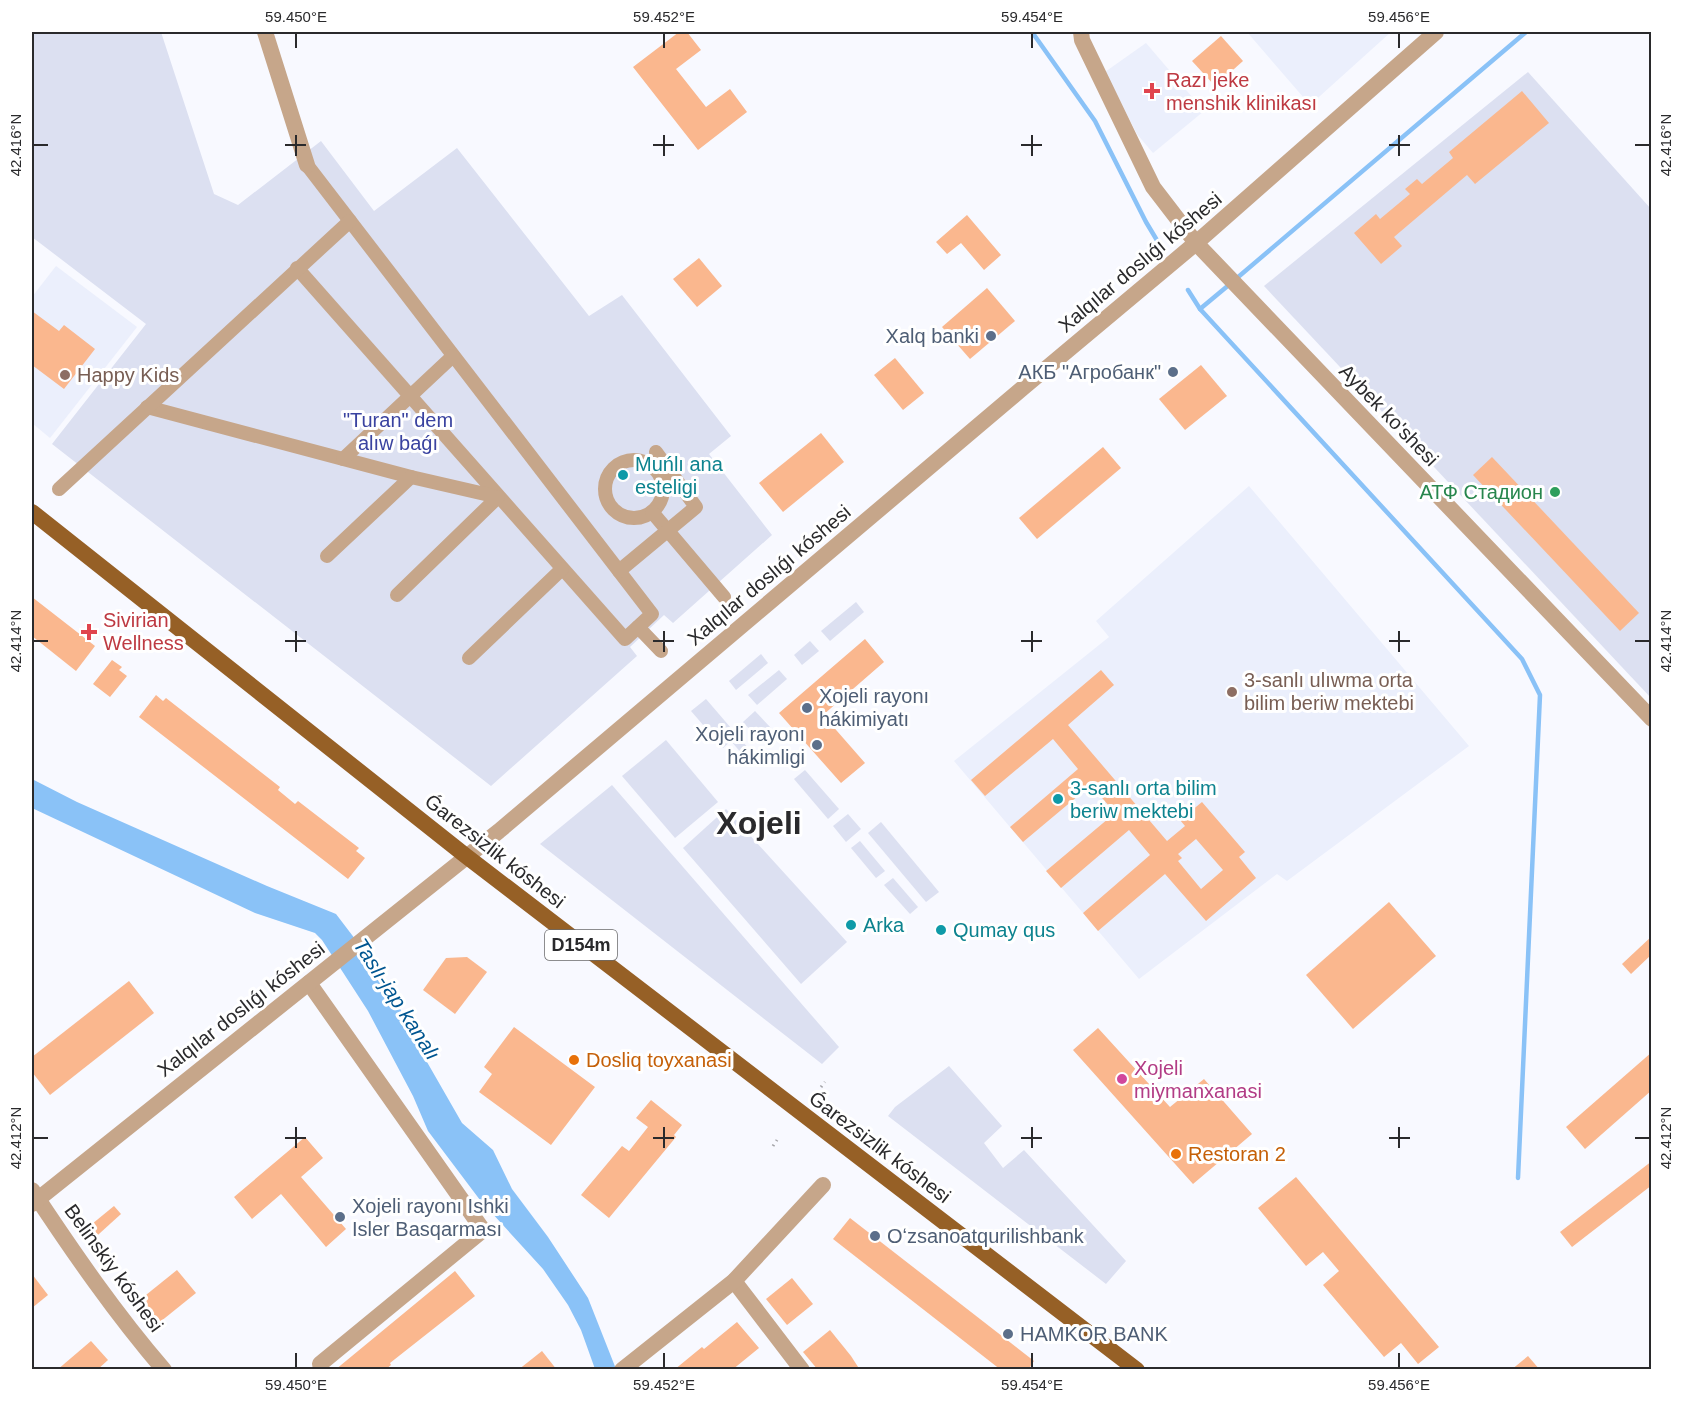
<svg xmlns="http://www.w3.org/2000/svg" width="1683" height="1401" font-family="Helvetica,sans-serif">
  <rect width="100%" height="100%" fill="#f8f9ff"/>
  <g fill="#ebeffc">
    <polygon points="1247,32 1391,32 1310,105"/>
    <polygon points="1146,43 1204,111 1153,153 1137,134 1105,72"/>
    <polygon points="56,266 137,327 50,438 32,423 32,297"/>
    <polygon points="1249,486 1469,746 1287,881 1277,874 1139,979 954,761 1109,637 1096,621"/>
  </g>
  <g fill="#dce0f1">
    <polygon points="32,32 161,32 214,194 238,205 321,141 374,211 457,148 589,316 622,295 731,436 709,454 772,535 673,623 664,615 630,647 637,656 491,786 52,444 146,324 32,237"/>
    <polygon points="1528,72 1651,209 1651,698 1264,286"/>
    <polygon points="856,602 864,612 830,641 821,631"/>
    <polygon points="810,641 819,651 802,665 794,655"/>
    <polygon points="761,654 768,663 736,690 729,681"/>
    <polygon points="779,670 787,679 757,705 748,695"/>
    <polygon points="706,699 755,756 748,761 731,741 723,748 691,711"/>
    <polygon points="755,711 771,728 758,739 743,722"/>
    <polygon points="666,740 718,802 675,838 622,776"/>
    <polygon points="805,770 839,809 828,819 794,779"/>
    <polygon points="612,785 839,1047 822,1064 540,844"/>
    <polygon points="726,809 847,942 801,984 683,848"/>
    <polygon points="848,814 861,829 846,842 833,826"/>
    <polygon points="881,822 939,892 926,902 868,833"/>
    <polygon points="860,841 885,871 876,878 851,848"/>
    <polygon points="893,878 918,907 910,914 884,885"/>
    <polygon points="949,1066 1002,1126 984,1143 1003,1168 1024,1150 1126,1261 1106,1284 888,1116 895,1107"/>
  </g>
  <polygon fill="#8ac2f7" points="32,779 77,802 267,886 336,914 384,977 427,1062 462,1123 493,1150 512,1189 548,1237 588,1298 616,1369 595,1369 581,1330 568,1305 543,1269 480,1200 428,1131 413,1096 368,1011 322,940 315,933 255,913 32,808"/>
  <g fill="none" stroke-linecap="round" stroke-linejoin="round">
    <g stroke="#8ac2f7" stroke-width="4.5">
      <polyline points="1032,32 1095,121 1146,222 1158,242"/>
      <polyline points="1237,278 1526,32"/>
      <polyline points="1188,290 1200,309 1522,659 1540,695 1518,1178"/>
      <polyline points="1200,309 1230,284"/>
    </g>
  </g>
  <g fill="#fab78e" fill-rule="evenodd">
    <polygon points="679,32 687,32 701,50 676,69 706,107 730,89 747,112 698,150 633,67"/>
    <polygon points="1221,36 1243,61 1215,86 1192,61"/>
    <polygon points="1522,91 1549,123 1475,184 1467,175 1394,237 1402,246 1381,264 1354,233 1376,214 1380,219 1410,194 1405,189 1417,179 1422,184 1453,158 1449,152"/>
    <polygon points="967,215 1001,255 984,270 961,243 947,254 936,242"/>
    <polygon points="699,258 722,286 697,307 673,279"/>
    <polygon points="987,288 1015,321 970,359 942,327"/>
    <polygon points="32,311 59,331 64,325 95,349 64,389 32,365"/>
    <polygon points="895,358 924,393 903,410 874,375"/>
    <polygon points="1201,365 1227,396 1185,430 1159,399"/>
    <polygon points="821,433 844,462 783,512 759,483"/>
    <polygon points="1103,447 1121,468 1037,539 1019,518"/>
    <polygon points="1492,457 1639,613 1620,631 1473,475"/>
    <polygon points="32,597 95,646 76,671 32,636"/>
    <polygon points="865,639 884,662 823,715 865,763 841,783 779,713"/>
    <polygon points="112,660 122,667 119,670 127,676 110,697 93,684"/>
    <path d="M1101,670L1114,685L1068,725L1167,841L1185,826L1180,820L1202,802L1245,852L1239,857L1256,878L1206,921L1165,874L1098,931L1083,913L1150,855L1129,830L1061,888L1046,871L1115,813L1091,785L1023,842L1010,827L1078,769L1053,739L985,796L971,780ZM1196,839L1223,870L1201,889L1178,861L1182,858L1178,854Z"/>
    <polygon points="156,695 163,701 166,698 280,787 278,790 295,804 298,801 359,848 356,851 365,858 348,879 139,717"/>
    <polygon points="1389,902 1436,956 1353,1029 1306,975"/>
    <polygon points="1652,936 1652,954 1631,974 1622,964"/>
    <polygon points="467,957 487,972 455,1014 423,990 446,958"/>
    <polygon points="129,981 154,1013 50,1095 32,1072 32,1057"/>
    <polygon points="514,1027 595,1087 551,1145 479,1092 492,1074 484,1067"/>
    <polygon points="1098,1028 1170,1107 1204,1079 1252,1134 1193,1184 1073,1050"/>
    <polygon points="1652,1052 1652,1090 1585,1149 1566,1127"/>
    <polygon points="651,1100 682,1125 674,1135 676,1137 609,1218 581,1195 622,1146 629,1151 648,1127 636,1118"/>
    <polygon points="305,1137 323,1158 301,1177 346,1229 326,1247 281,1194 252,1219 234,1197"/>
    <polygon points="1652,1161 1652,1185 1572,1247 1560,1232"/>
    <polygon points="1296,1177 1439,1347 1418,1364 1401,1343 1384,1357 1323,1285 1339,1271 1323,1252 1306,1266 1258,1208"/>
    <polygon points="114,1206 121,1214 89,1243 81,1233"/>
    <polygon points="850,1218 1034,1361 1028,1370 1001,1370 833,1239"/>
    <polygon points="177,1270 196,1293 155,1326 136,1303"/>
    <polygon points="455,1271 475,1296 390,1363 391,1365 385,1370 335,1370"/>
    <polygon points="32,1274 48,1295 32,1308"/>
    <polygon points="792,1278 813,1304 787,1325 766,1299"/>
    <polygon points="737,1322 759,1348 732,1370 674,1370 702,1347 704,1349"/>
    <polygon points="830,1330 851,1356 860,1370 818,1370 803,1352"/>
    <polygon points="91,1341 108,1360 97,1370 57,1370"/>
    <polygon points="542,1351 557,1370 518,1370"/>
    <polygon points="1528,1356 1540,1370 1511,1370"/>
  </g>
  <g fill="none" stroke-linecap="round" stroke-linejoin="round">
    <g stroke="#a3a3a7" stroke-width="3" stroke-dasharray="1.5 4.5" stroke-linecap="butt">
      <polyline points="821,1087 825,1082"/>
      <polyline points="773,1146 777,1140"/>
    </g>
    <g stroke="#c6a68a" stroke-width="14">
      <polyline points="297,268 625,639 652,614 307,165"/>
      <polyline points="147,407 411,477 498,497"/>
      <polyline points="343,459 453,356"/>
      <circle cx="634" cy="489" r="29"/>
      <polyline points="59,489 350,221"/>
      <polyline points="652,512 724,597"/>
      <polyline points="327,556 411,477"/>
      <polyline points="619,571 696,507 656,452"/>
      <polyline points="397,595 498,497"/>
      <polyline points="638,627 661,651"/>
      <polyline points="469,658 562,569"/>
    </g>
    <g stroke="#c6a68a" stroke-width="16">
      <polyline points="265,32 307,165"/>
      <polyline points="1081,32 1082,40 1153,187 1196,243 1652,719"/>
      <polyline points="309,983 483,1230 320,1364"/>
      <path d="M32,1190C73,1252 115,1313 164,1370"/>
      <polyline points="734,1281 802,1370"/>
      <polyline points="622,1370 734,1281 823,1185"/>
    </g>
    <polyline stroke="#c6a68a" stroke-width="16" points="32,1204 499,831 1024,387 1196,243 1436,32"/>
    <polyline stroke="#966026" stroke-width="16" points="32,512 466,856 1137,1370"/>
  </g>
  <path fill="none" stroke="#2a2a2c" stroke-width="2" d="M296,33V48M664,33V48M1032,33V48M1399,33V48M296,135V156M664,135V156M1032,135V156M1399,135V156M33,145H48M285,145H306M653,145H674M1021,145H1042M1389,145H1410M1635,145H1650M296,631V652M664,631V652M1032,631V652M1399,631V652M33,641H48M285,641H306M653,641H674M1021,641H1042M1389,641H1410M1635,641H1650M296,1127V1148M664,1127V1148M1032,1127V1148M1399,1127V1148M33,1138H48M285,1138H306M653,1138H674M1021,1138H1042M1389,1138H1410M1635,1138H1650M296,1353V1368M664,1353V1368M1032,1353V1368M1399,1353V1368"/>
  <g fill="#e0444e" stroke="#fff" stroke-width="2">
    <path d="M1149 82h6v6h6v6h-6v6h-6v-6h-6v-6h6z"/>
    <path d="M86 623h6v6h6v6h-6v6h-6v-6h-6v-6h6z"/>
  </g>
  <g fill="#5c6f8a" stroke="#fff" stroke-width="2">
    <circle cx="991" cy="336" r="6"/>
    <circle cx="1173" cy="372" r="6"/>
    <circle cx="807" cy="708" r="6"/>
    <circle cx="817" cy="745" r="6"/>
    <circle cx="340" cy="1217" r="6"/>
    <circle cx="875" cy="1236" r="6"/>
    <circle cx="1008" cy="1334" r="6"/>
  </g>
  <g fill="#8d6e63" stroke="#fff" stroke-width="2">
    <circle cx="65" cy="375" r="6"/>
    <circle cx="1232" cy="692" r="6"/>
  </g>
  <g fill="#0f9aa8" stroke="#fff" stroke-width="2">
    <circle cx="623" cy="475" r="6"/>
    <circle cx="1058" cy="799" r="6"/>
    <circle cx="851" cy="925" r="6"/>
    <circle cx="941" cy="930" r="6"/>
  </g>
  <circle fill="#2e9e5b" stroke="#fff" stroke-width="2" cx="1555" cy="492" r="6"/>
  <g fill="#e8710a" stroke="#fff" stroke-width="2">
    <circle cx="574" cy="1060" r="6"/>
    <circle cx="1176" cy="1154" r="6"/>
  </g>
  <circle fill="#d1479c" stroke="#fff" stroke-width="2" cx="1122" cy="1079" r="6"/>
  <g text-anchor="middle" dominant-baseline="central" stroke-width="6" stroke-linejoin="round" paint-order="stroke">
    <rect fill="#fff" stroke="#6a6a6b" stroke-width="1.5" x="545" y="930" width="72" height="30" rx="4.5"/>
    <g font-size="18" font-weight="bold" fill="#2a2a2c">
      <text x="581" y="945">D154m</text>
    </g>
    <g font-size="20" fill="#be3a42" stroke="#fff" text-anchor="start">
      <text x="1166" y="80">Razı jeke<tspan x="1166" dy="23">menshik klinikası</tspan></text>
      <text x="103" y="620">Sivirian<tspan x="103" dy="23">Wellness</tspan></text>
    </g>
    <g font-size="20" fill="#2a2a2c" stroke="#fff">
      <text transform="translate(1140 262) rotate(-40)">Xalqılar doslıǵı kóshesi</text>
      <text transform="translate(1389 415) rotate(46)">Aybek ko'shesi</text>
      <text transform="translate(769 575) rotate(-40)">Xalqılar doslıǵı kóshesi</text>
      <text transform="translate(495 851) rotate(38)">Ǵarezsizlik kóshesi</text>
      <text transform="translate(241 1009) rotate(-38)">Xalqılar doslıǵı kóshesi</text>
      <text transform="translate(880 1147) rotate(37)">Ǵarezsizlik kóshesi</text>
      <text transform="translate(114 1268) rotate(54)">Belinskiy kóshesi</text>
    </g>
    <g font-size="20" fill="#4e5e75" stroke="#fff" text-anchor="start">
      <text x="979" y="336" text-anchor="end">Xalq banki</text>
      <text x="1161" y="372" text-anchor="end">АКБ "Агробанк"</text>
      <text x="819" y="696">Xojeli rayonı<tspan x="819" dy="23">hákimiyatı</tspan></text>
      <text x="805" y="734" text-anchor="end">Xojeli rayonı<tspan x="805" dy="23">hákimligi</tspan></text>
      <text x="352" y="1206">Xojeli rayonı Ishki<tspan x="352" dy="23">Isler Basqarması</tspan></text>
      <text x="887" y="1236">Oʻzsanoatqurilishbank</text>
      <text x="1020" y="1334">HAMKOR BANK</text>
    </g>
    <g font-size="20" fill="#785e54" stroke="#fff" text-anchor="start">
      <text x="77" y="375">Happy Kids</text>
      <text x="1244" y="680">3-sanlı ulıwma orta<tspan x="1244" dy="23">bilim beriw mektebi</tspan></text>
    </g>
    <g font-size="20" fill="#3a43a0" stroke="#fff">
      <text x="398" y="420">"Turan" dem<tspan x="398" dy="23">alıw baǵı</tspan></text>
    </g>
    <g font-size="20" fill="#0d838f" stroke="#fff" text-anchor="start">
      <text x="635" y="464">Muńlı ana<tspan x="635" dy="23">esteligi</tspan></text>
      <text x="1070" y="788">3-sanlı orta bilim<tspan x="1070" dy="23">beriw mektebi</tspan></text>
      <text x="863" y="925">Arka</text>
      <text x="953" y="930">Qumay qus</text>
    </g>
    <g font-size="20" fill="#27864d" stroke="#fff" text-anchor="end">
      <text x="1543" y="492">АТФ Стадион</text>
    </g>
    <g font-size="20" fill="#c56008" stroke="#fff" text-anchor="start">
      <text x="586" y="1060">Dosliq toyxanasi</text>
      <text x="1188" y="1154">Restoran 2</text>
    </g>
    <g font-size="20" fill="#b23c85" stroke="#fff" text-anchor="start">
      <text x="1134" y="1068">Xojeli<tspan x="1134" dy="23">miymanxanasi</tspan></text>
    </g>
    <g font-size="21" font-style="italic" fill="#005691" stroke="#fff">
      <text transform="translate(397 999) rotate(57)">Taslı-jap kanalı</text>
    </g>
    <g font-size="32" font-weight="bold" fill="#2a2a2c" stroke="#fff">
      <text x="759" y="823">Xojeli</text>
    </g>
  </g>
  <rect width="1683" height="1401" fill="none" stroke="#ffffff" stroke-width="66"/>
  <rect x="33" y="33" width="1617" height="1335" fill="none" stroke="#2a2a2c" stroke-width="2"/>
  <g font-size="15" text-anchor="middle" fill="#2a2a2c">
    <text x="296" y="22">59.450°E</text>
    <text x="664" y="22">59.452°E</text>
    <text x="1032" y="22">59.454°E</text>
    <text x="1399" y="22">59.456°E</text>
    <text transform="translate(16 145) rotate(-90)" y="5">42.416°N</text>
    <text transform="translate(1666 145) rotate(-90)" y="5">42.416°N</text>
    <text transform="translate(16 641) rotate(-90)" y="5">42.414°N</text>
    <text transform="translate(1666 641) rotate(-90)" y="5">42.414°N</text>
    <text transform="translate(16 1138) rotate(-90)" y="5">42.412°N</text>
    <text transform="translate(1666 1138) rotate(-90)" y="5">42.412°N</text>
    <text x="296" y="1390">59.450°E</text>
    <text x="664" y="1390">59.452°E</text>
    <text x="1032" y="1390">59.454°E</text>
    <text x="1399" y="1390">59.456°E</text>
  </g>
</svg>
